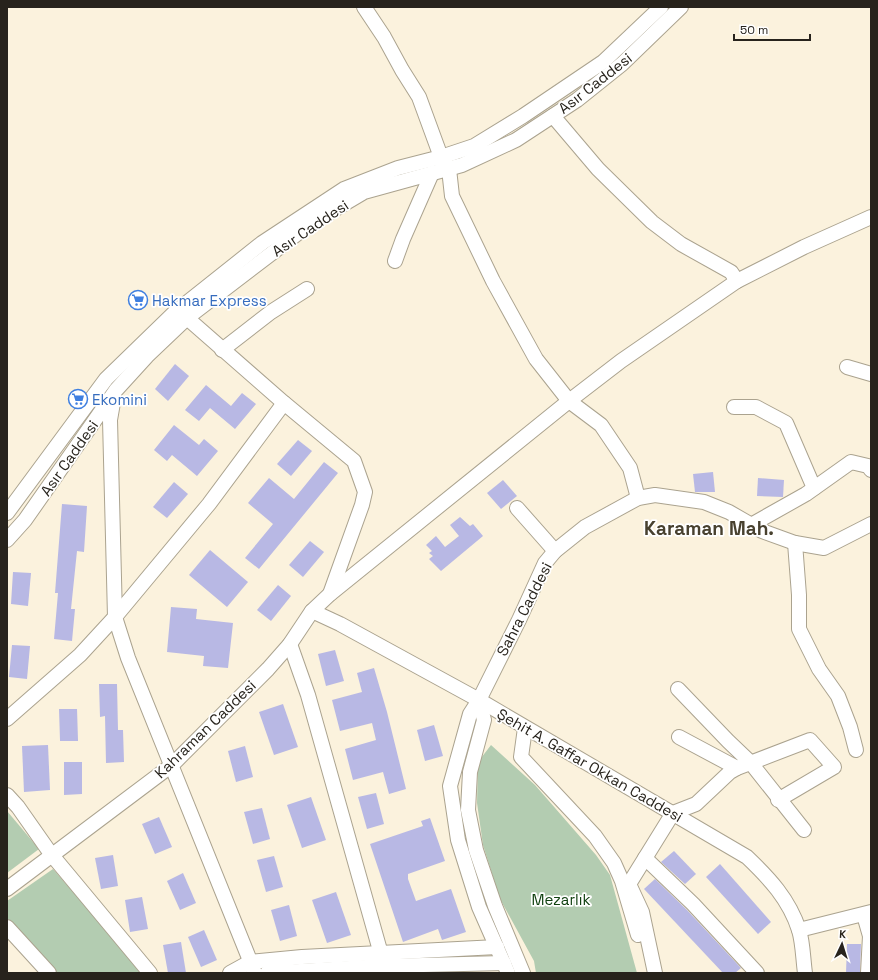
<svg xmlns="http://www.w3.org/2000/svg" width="878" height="980" font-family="'Space Grotesk',sans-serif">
  <rect width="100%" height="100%" fill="#fbf2dd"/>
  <g fill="#b3ccb1">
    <polygon points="491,745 535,785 596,855 610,875 637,973 536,973 534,961 500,899 483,845 477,803 478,762"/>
    <polygon points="7,811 39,849 7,873"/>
    <polygon points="53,869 144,973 55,973 25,941 7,918 7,901"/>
  </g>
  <g fill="#b8b8e4">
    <polygon points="175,364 189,376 168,401 155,389"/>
    <polygon points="206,385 231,406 242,393 256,404 235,429 210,408 199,421 185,410"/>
    <polygon points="174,425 199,445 204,439 218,451 197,476 172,455 167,461 154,450"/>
    <polygon points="298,440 312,451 291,476 277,464"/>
    <polygon points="324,462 338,473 259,569 245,558 273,524 248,503 269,478 294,499"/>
    <polygon points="713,472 715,492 695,492 693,474"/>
    <polygon points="758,478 784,480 783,497 757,496"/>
    <polygon points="503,480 517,496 501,509 487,493"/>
    <polygon points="174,482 188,494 167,518 153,507"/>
    <polygon points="62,504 87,506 84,552 77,551 71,609 75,609 72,641 54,639 58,593 55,593"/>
    <polygon points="460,517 470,526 473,524 483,536 441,571 429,559 433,556 429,553 432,551 426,545 436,536 445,547 459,536 450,525"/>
    <polygon points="310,541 324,552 303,577 289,565"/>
    <polygon points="210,550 248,582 227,607 189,575"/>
    <polygon points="13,572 31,573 28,606 11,604"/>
    <polygon points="278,585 291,596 271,621 257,610"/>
    <polygon points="171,607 197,609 196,619 233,623 228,668 203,666 204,656 167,652"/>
    <polygon points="12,645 30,646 27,679 9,677"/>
    <polygon points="335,650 344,681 326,686 318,654"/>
    <polygon points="374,668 387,712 406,789 389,794 383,772 353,780 345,749 376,740 372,723 340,731 332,700 362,692 357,673"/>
    <polygon points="99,684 117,684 118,730 123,730 124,762 106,763 105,716 100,717"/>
    <polygon points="283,704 298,747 274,755 259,712"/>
    <polygon points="59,709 77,709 78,741 60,741"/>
    <polygon points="434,725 443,756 425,761 417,730"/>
    <polygon points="48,745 50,790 24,792 22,746"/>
    <polygon points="245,746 253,777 236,782 228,751"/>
    <polygon points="64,762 82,762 82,794 64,795"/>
    <polygon points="376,793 384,824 367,829 358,797"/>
    <polygon points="311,797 326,840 302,848 287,805"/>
    <polygon points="262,808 270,839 253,844 244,812"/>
    <polygon points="159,817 172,847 155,854 142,824"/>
    <polygon points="430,818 445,861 408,874 408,879 416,901 451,889 466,932 442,940 438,929 403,942 370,844 423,826 421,821"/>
    <polygon points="674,851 696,874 685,884 661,862"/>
    <polygon points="113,855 118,886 101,889 95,858"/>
    <polygon points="274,856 283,887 266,892 257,860"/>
    <polygon points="720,864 771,922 758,934 706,877"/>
    <polygon points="183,873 196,903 180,910 167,881"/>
    <polygon points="655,879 687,910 741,968 735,973 723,973 644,889"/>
    <polygon points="336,892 351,935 327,943 312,900"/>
    <polygon points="142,897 148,929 130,932 125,900"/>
    <polygon points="289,905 297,936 280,941 271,910"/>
    <polygon points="204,930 217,960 201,967 188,937"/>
    <polygon points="181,942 186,973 168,973 163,945"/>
    <polygon points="847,944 861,944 860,973 846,973"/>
  </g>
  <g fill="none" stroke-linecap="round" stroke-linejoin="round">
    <defs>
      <g id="minor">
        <polyline points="364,7 384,37 402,70 419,97 441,157 449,169 452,196 493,281 536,359 569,401 601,425 630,468 638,498"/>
        <polyline points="553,116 598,169 652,222 681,244 731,272 737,281"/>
        <polyline points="395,261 403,239 432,173"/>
        <polyline points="187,318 284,403 354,461 365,492 362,505 330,594"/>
        <polyline points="222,350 271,312 307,289"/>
        <polyline points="847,367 871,374"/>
        <polyline points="114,397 110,420 115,617 128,658 255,973"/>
        <polyline points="734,407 756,407 786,423 814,488"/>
        <polyline points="517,508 555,551"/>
        <polyline points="7,513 106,379 174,313 262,243 344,189 398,168 441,157 474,146 523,116 603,62 661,7"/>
        <polyline points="751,525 806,494 851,462 868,466 871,470"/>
        <polyline points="7,540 25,520 116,390 147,356 187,318 310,224 364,192 462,165 516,140 577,100 622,64 681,7"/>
        <polyline points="795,543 799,595 799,629 819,669 838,696 850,727 856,750"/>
        <path d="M312,611L340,624L479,700L747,857C769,878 789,899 799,930C803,943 803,959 805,973"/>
        <polyline points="290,644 308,695 381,954 384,973"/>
        <polyline points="678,689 728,741 750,762 804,830"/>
        <polyline points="479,700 484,720 470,772 468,810 476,850 495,906 523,973"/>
        <polyline points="7,719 80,655 115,617 209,504 284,403"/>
        <polyline points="525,728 521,757 595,836 614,863 622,881 638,935"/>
        <polyline points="679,737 737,768"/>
        <polyline points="7,795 18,807 51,854 150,973"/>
        <polyline points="645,858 693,904 757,973"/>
        <polyline points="7,889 172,765 268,669 290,644 312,611 330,594 569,401 621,361 737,281 804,247 871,217"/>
        <polyline points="864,915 870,936 868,973"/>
        <polyline points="7,927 49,973"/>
        <polyline points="799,930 871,912"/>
        <polyline points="230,973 250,962 302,957 497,947"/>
        <polyline points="267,973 383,966 504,963"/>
        <polyline points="508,973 479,907 458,840 450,786 470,714 479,700 519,620 545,563 555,551 585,527 638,498 655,495 704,502 729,512 762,531 795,543 824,548 871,524"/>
        <polyline points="655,973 642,912 629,884 673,813 696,804 730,772 737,768 810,740 834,767 778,800"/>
      </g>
    </defs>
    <use href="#minor" stroke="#aba38f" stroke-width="16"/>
    <use href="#minor" stroke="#fff" stroke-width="14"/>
  </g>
  <defs>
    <symbol id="supermarket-ring" viewBox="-11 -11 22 22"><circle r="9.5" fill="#fff" stroke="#3f7fe0" stroke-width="1.5"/><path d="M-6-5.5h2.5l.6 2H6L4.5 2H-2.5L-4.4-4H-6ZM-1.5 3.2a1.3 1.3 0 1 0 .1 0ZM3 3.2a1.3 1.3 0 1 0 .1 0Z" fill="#3f7fe0"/></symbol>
  </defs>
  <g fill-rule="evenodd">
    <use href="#supermarket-ring" x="127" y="289" width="22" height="22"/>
    <use href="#supermarket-ring" x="67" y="388" width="22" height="22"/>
  </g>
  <g text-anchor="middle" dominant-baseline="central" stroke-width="3.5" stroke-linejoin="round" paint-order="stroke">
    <g font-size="15" fill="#27231c" stroke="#fff">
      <text transform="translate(595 83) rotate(-38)">Asır Caddesi</text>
      <text transform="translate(310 228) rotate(-34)">Asır Caddesi</text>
      <text transform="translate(69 458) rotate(-55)">Asır Caddesi</text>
      <text transform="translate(524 609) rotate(-63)">Sahra Caddesi</text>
      <text transform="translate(205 729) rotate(-44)">Kahraman Caddesi</text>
      <text transform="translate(590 765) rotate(30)">Şehit A. Gaffar Okkan Caddesi</text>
    </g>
    <g font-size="15" fill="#366cbe" stroke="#fff" text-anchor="start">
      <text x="152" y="300">Hakmar Express</text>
      <text x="92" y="399">Ekomini</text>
    </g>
    <g font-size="15" fill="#104110" stroke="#fff">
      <text x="561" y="899">Mezarlık</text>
    </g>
    <g font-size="19" font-weight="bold" fill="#48412f" stroke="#fff">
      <text x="709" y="528">Karaman Mah.</text>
    </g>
  </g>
  <rect width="878" height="980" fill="none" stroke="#27231c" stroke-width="16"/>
  <g transform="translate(842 944) rotate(4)" stroke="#ffffff" stroke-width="3" paint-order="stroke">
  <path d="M0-3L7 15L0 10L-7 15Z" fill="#27231c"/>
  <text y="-6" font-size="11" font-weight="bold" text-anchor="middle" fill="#27231c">K</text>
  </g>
  <path d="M734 34v6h76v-6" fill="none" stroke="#27231c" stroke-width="2"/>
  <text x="740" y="34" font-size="12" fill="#27231c" stroke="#ffffff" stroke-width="3" paint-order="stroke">50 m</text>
</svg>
